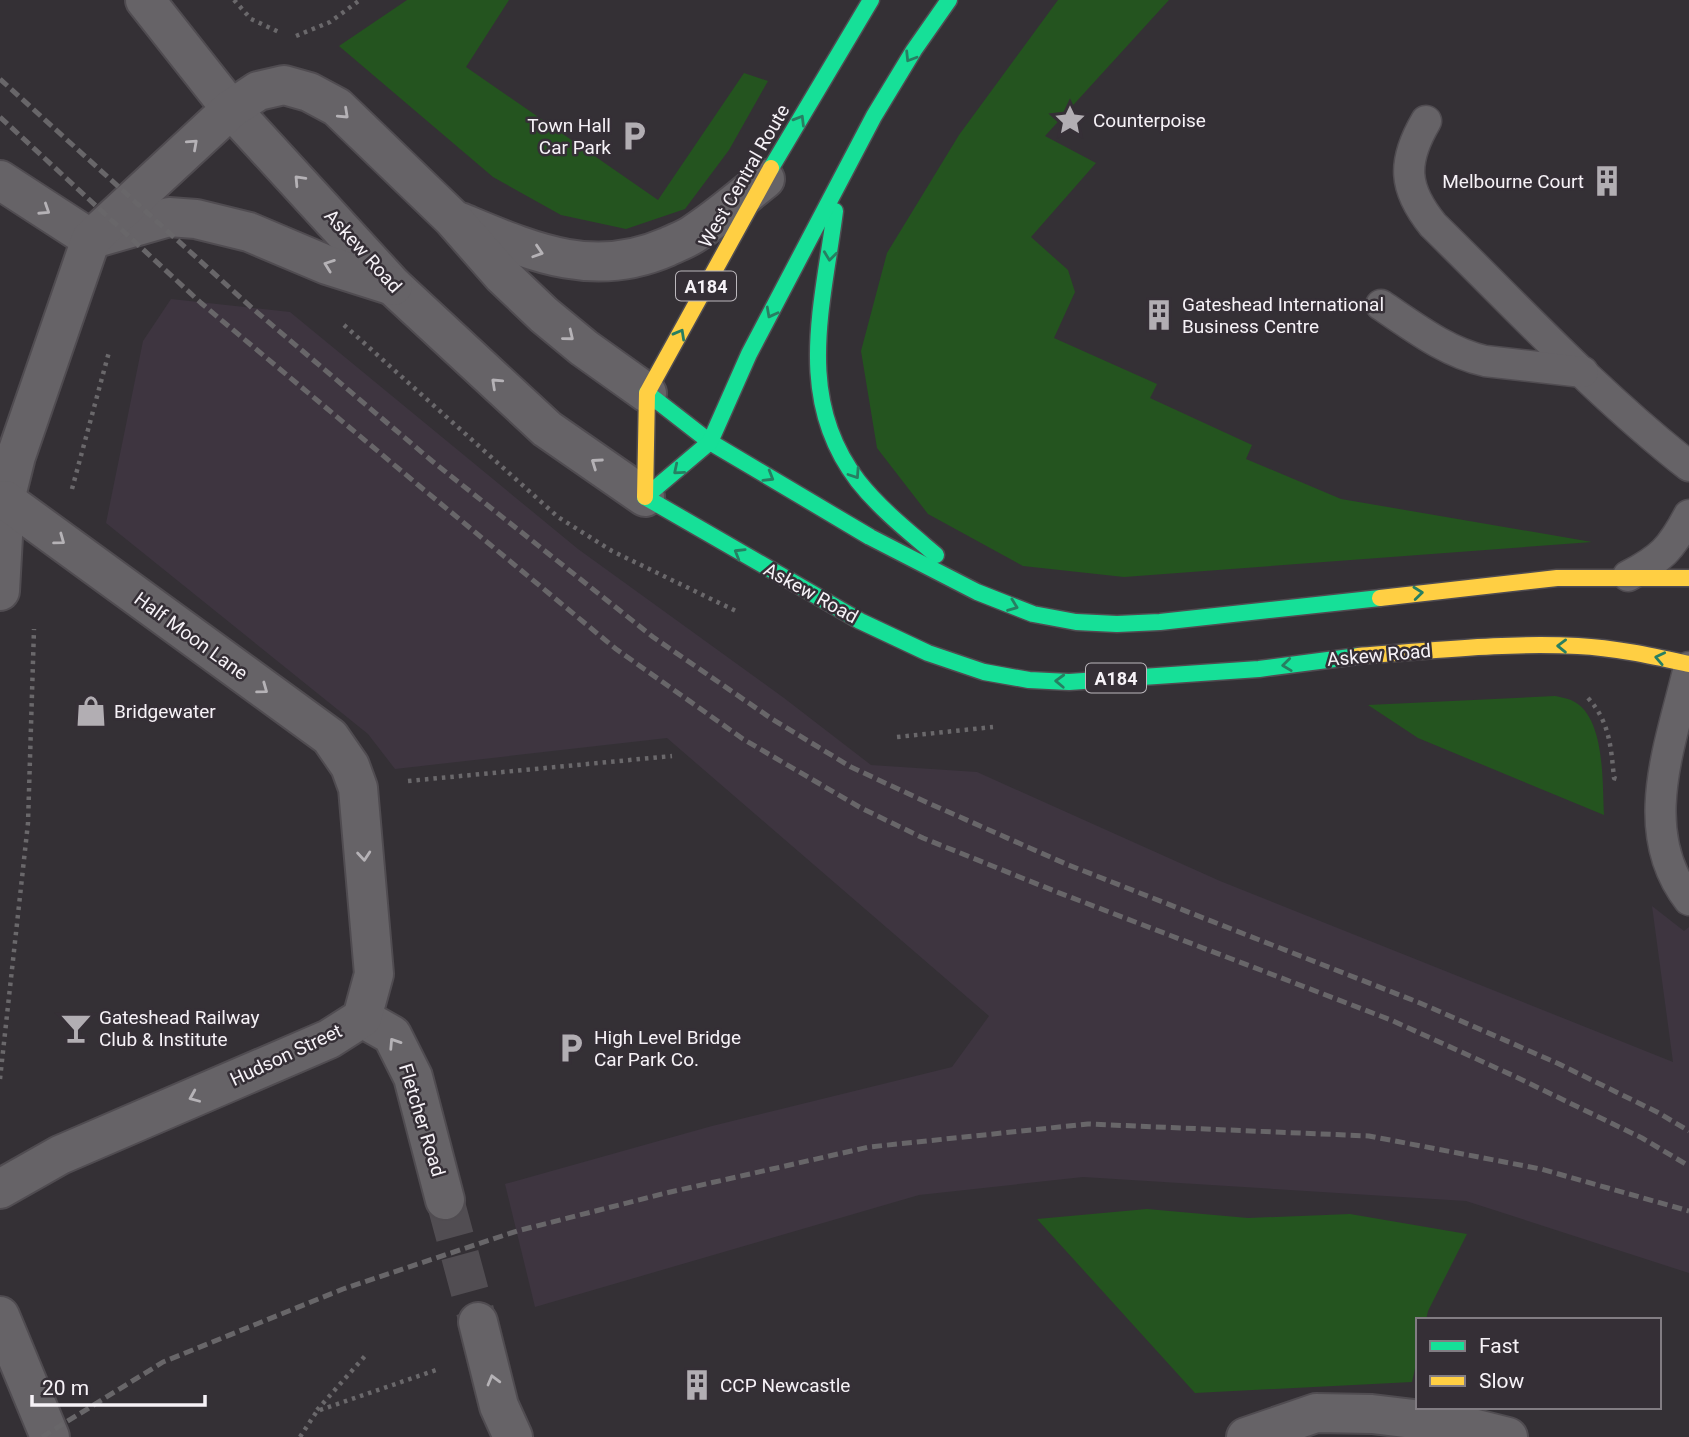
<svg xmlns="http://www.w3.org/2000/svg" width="1689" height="1437" font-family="Roboto,sans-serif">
  <rect width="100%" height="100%" fill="#343035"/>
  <polygon fill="#3e3540" points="171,299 290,312 578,549 784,698 871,765 977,772 1220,881 1673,1062 1652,906 1684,931 1689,927 1689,1273 1466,1201 1083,1177 919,1195 535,1307 505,1184 712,1126 952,1067 989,1016 667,738 395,769 368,734 106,523 143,341"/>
  <g fill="#24541f">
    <polygon points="407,0 509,0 466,67 658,200 744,73 768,81 729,150 685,209 626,229 561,215 493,177 339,46"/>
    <polygon points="1058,0 1169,0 1045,136 1096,163 1031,237 1068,270 1075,292 1054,338 1157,384 1150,398 1252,445 1246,459 1341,499 1592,542 1124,577 1023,566 928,514 877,448 861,351 887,253 959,135"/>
    <path d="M1555,696C1560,697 1566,698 1571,700C1606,715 1602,783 1604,815L1418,738L1368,705Z"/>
    <polygon points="1147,1209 1248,1218 1350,1214 1467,1234 1428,1311 1426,1320 1418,1320 1418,1355 1412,1382 1195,1393 1037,1219"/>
  </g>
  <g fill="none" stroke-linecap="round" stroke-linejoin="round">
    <polyline stroke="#514d52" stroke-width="38" stroke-dasharray="38 19" stroke-linecap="butt" points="445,1200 478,1322"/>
    <defs>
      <g id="lane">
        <path d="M1426,121C1402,162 1403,188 1433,225C1517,307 1597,394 1689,466"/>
        <path d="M1381,305C1414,327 1446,352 1485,361L1583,372"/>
        <path d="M1628,576C1661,559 1671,549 1689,515"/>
        <path d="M1689,667C1671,744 1635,831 1689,900"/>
      </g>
      <g id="street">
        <polyline points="145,0 231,109 393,286 547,429 645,497"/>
        <polyline points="0,180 91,239"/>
        <path d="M460,222C530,251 592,280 667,247C675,243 684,240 692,235C717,219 741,198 765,179"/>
        <polyline points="96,238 169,217 196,219 249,232 327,265 393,286"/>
        <polyline points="0,591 5,500 16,456 91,239 231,109 258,91 284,85 309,92 337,107 452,218 502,275 544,315 584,348 647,393"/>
        <polyline points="362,1018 392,1035 413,1077 445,1200"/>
        <polyline points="0,1189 60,1155 329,1039 362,1018 374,974 358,788 350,766 330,737 5,500"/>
        <polyline points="0,1316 50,1437"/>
        <polyline points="478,1322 499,1406 513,1437"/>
        <polyline points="1246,1437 1316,1413 1372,1414 1456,1424 1508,1437"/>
      </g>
      <g id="fast">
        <polyline points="771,168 871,0"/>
        <path d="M835,211C823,305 794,398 858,481C880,509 909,532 936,555"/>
        <polyline points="647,393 710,442 870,537 977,592 1033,614 1076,622 1117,624 1160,622 1380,598"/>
        <polyline points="645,497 860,621 928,653 984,672 1029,680 1069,682 1259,669 1358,656"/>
        <polyline points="645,497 710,442 749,354 874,116 914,50 949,0"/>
      </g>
      <g id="slow">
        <polyline points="645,497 647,393 771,168"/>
        <polyline points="1380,598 1557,578 1689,578"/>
        <path d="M1358,656C1431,651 1505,642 1578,646C1616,648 1652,656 1689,664"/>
      </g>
    </defs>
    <use href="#lane" stroke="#504c51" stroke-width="33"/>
    <use href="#street" stroke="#504c51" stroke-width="42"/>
    <use href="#fast" stroke="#504c51" stroke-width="19"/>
    <use href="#slow" stroke="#504c51" stroke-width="19"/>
    <g stroke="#6a686b" stroke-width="4.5" stroke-dasharray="3.5 5" stroke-linecap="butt">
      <polyline points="234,0 251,19 281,33"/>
      <polyline points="296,36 330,22 360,0"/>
      <polyline points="344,325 558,517 612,551 738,612"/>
      <polyline points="72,489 109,352"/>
      <path d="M1588,698C1610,722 1611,748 1614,778L1617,779"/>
      <polyline points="897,737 993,727"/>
      <polyline points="408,781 672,756"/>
      <polyline points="0,1079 28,823 34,629"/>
      <polyline points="317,1410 365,1356"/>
      <polyline points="300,1437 317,1411 439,1369"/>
    </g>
    <use href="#lane" stroke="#666367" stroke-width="30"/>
    <use href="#street" stroke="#666367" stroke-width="38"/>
    <use href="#fast" stroke="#16e098" stroke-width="16"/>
    <use href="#slow" stroke="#ffcf43" stroke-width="16"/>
    <g stroke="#686669" stroke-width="5" stroke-dasharray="10 5" stroke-linecap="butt">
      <polyline points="0,79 252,308 432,461 653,637 772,719 851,767 926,802 1066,864 1420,1003 1557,1063 1657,1112 1689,1131"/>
      <polyline points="0,117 201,303 417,484 616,649 743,739 861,808 923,838 1057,892 1391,1020 1514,1076 1642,1138 1689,1166"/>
      <polyline points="42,1437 163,1362 343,1289 517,1231 666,1193 869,1147 1088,1124 1369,1136 1541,1169 1689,1211"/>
    </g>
  </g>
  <defs><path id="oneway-chevron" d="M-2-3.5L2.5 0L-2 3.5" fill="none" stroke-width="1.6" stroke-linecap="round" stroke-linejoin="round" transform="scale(1.75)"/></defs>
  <g stroke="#277f62">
    <use href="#oneway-chevron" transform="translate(910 57) rotate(122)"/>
    <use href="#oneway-chevron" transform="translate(800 120) rotate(-59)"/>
    <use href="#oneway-chevron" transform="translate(830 256) rotate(97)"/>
    <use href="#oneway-chevron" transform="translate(771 313) rotate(118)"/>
    <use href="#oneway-chevron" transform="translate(680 334) rotate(-61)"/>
    <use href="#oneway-chevron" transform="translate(678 470) rotate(140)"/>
    <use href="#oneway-chevron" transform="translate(855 474) rotate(56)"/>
    <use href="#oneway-chevron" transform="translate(769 477) rotate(31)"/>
    <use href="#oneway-chevron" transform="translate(739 553) rotate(-149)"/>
    <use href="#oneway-chevron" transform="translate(1418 593) rotate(-6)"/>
    <use href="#oneway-chevron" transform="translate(1013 606) rotate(21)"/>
    <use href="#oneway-chevron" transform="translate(1562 646) rotate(-179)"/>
    <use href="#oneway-chevron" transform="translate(1660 658) rotate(-168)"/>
    <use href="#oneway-chevron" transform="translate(1287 665) rotate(173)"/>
    <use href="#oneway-chevron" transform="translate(1060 681) rotate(-178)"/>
  </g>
  <g stroke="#b5b2b6">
    <use href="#oneway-chevron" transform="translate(344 114) rotate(43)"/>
    <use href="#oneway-chevron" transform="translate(193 144) rotate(-42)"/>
    <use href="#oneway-chevron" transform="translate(299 180) rotate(-133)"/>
    <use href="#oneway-chevron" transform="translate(45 210) rotate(33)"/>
    <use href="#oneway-chevron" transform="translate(538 252) rotate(18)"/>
    <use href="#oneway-chevron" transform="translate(329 265) rotate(-160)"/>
    <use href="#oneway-chevron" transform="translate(569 336) rotate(39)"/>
    <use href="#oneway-chevron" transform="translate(496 383) rotate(-137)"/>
    <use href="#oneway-chevron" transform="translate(596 463) rotate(-145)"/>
    <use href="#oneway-chevron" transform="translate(60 540) rotate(36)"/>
    <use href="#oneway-chevron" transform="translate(263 689) rotate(36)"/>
    <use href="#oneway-chevron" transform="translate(364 856) rotate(85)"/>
    <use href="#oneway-chevron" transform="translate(394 1043) rotate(-123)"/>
    <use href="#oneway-chevron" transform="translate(194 1097) rotate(157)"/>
    <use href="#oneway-chevron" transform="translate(493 1380) rotate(-105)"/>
  </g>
  <defs>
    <symbol id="sight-bare" viewBox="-9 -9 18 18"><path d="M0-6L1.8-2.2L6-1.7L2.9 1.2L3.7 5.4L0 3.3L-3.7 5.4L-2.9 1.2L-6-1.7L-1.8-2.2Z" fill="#b2aeb3" stroke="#352f36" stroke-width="2.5" paint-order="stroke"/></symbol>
    <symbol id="parking-bare" viewBox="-9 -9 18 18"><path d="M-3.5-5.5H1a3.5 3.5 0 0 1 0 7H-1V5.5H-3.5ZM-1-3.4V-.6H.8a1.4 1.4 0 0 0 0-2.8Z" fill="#b2aeb3" stroke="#352f36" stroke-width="2.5" paint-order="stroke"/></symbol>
    <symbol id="building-bare" viewBox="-9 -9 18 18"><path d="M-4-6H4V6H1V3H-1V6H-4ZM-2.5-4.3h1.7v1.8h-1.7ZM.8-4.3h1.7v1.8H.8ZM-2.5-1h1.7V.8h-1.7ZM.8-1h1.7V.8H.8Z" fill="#b2aeb3" stroke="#352f36" stroke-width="2.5" paint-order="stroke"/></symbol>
    <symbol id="shop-bare" viewBox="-9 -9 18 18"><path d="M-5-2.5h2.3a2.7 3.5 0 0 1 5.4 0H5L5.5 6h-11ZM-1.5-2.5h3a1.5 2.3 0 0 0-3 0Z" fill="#b2aeb3" stroke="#352f36" stroke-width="2.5" paint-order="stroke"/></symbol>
    <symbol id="bar-bare" viewBox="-9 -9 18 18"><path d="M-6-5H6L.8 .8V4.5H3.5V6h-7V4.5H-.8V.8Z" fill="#b2aeb3" stroke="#352f36" stroke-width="2.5" paint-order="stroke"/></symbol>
  </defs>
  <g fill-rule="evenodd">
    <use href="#sight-bare" x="1048" y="98" width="44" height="44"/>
    <use href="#parking-bare" x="612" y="114" width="44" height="44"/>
    <use href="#building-bare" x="1585" y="159" width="44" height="44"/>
    <use href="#building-bare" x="1137" y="293" width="44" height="44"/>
    <use href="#shop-bare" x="69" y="689" width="44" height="44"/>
    <use href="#bar-bare" x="54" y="1006" width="44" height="44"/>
    <use href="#parking-bare" x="549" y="1026" width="44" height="44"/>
    <use href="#building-bare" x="675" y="1363" width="44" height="44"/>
  </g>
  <g text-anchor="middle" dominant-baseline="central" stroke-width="5" stroke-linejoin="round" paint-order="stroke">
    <g fill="#352f36" stroke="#bcb8bd" stroke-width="2">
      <rect x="676" y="271.5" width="60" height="29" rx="5"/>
      <rect x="1086" y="663.5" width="60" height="29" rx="5"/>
    </g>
    <g font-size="18" font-weight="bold" fill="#f6f2f7">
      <text x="706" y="286">A184</text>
      <text x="1116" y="678">A184</text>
    </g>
    <g font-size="19" fill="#f6f2f7" stroke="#352f36" text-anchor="start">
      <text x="1093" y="120">Counterpoise</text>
      <text x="611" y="125" text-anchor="end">Town Hall<tspan x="611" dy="22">Car Park</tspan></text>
      <text x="1584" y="181" text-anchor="end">Melbourne Court</text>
      <text x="1182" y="304">Gateshead International<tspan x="1182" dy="22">Business Centre</tspan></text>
      <text x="114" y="711">Bridgewater</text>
      <text x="99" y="1017">Gateshead Railway<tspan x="99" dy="22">Club &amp; Institute</tspan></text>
      <text x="594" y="1037">High Level Bridge<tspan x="594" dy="22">Car Park Co.</tspan></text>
      <text x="720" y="1385">CCP Newcastle</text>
    </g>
    <g font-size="19" fill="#f6f2f7" stroke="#352f36">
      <text transform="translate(744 176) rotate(-60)">West Central Route</text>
      <text transform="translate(363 251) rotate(48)">Askew Road</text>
      <text transform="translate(811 593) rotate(29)">Askew Road</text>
      <text transform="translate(191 636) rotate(36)">Half Moon Lane</text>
      <text transform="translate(1379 655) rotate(-5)">Askew Road</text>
      <text transform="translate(286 1055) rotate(-25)">Hudson Street</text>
      <text transform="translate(422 1120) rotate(73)">Fletcher Road</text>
    </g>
  </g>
  <rect x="1416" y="1318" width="245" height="91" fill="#352f36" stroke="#827d83" stroke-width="2"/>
  <rect x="1430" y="1341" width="35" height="10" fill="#16e098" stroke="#827d83" stroke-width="2"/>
  <text x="1479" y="1353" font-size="21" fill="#f6f2f7">Fast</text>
  <rect x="1430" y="1376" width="35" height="10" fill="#ffcf43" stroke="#827d83" stroke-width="2"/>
  <text x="1479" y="1388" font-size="21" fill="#f6f2f7">Slow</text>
  <path d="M32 1395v10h173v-10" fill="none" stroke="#f6f2f7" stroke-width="3.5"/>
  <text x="42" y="1395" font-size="21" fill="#f6f2f7" stroke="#352f36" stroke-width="5" paint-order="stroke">20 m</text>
</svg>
